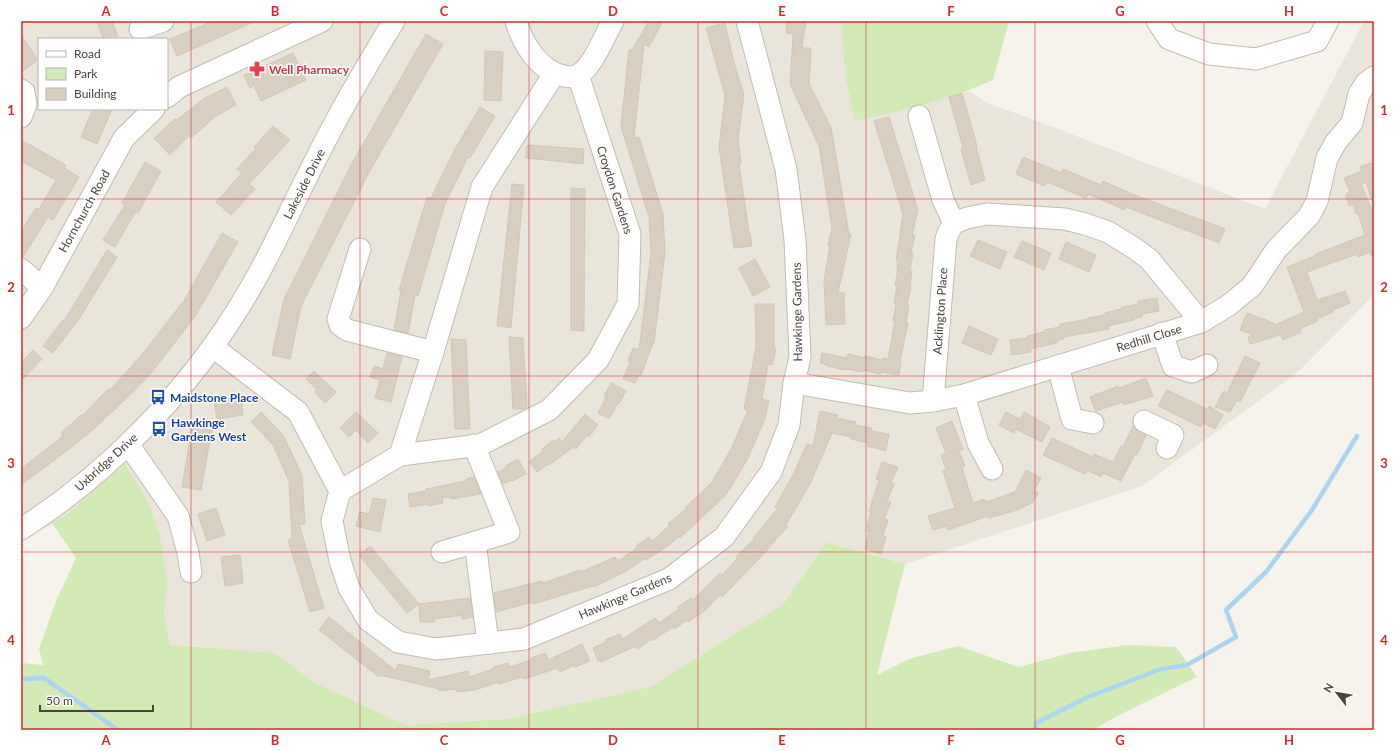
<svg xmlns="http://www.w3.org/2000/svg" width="1395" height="751" font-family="Lato,sans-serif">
  <rect width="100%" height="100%" fill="#f6f3ec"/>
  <path fill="#eae5da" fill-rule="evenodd" d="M21,21H841L845,74L900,110L969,91L987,103L1040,122L1265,209L1364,21H1374V295L1298,372L1142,486L905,564L827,542L783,604L650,687L506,719L406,725L313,682L276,653L170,646L164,615L167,582L66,515L21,543ZM39,39H167V109H39Z"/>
  <g fill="#d2eab5">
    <path d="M841,21H1009L993,80C950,100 902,110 855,121L845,74Z"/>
    <polygon points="125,464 148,502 161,541 167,582 164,615 170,645 276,653 313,682 406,725 506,719 650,687 783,604 827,542 905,564 877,675 909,659 958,646 1019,667 1070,653 1128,645 1176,647 1197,677 1121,714 1093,730 21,730 21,663 43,665 39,649 56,601 76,558 52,523 66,515"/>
  </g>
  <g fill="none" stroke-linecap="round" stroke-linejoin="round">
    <g stroke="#a9d4f2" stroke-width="4.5">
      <polyline points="21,679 44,678 118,730"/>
      <polyline points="1035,730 1036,723 1088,697 1161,669 1187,665 1236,637 1226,610 1266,572 1312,510 1357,436"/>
    </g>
  </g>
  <g fill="#d8cfc1" stroke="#d3c7b4">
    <polygon points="97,21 112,21 118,36 112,39 103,39"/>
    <polygon points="213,21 256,21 177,56 170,39"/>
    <polygon points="649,21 663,21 649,47 644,44 634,138 639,137 663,214 665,252 654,343 653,343 641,375 639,375 635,383 623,379 630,362 628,361 633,348 639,350 651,253 649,217 621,126 629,50 632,50"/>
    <polygon points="787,21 806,21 802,48 811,48 809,84 831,127 849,234 851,234 838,293 844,293 845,324 826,325 824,280 830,246 828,246 832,228 819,146 790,84 793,34 786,33"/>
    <polygon points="725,23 734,63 744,95 738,139 741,164 739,164 749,232 750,233 752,246 734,248 719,147 725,95 706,28"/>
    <polygon points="426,34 443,44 372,167 301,306 290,359 272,355 284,299 351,165"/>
    <polygon points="21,35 38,60 21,72"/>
    <polygon points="485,51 503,52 501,101 484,100"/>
    <polygon points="293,53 306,80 261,101 254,86 250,88 244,75"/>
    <polygon points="227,87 236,105 216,116 191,138 189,136 170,155 154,138 175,119 177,120 203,99"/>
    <polygon points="962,93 977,146 976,146 985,180 971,185 961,149 963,148 949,97"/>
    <polygon points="480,107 495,116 470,158 468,157 445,204 418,296 415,295 408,333 394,330 401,291 399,290 427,197 431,198 455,149"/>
    <polygon points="93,109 112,109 97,144 81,137"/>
    <polygon points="889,117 918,210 912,235 915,235 911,252 913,253 910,270 912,270 910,286 911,287 907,305 909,306 906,323 908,323 900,361 901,361 899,375 881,372 881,374 863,370 863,372 846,369 845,370 827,366 827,365 820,363 822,353 847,358 848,354 865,358 865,356 882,360 883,358 888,359 895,321 893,321 896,304 894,303 897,286 895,286 898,268 897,267 898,262 896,261 903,214 874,121"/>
    <polygon points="273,126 290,140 249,184 255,189 231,215 216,202 242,173 237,169 256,148 254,147"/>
    <polygon points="21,140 66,165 64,168 79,177 53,220 48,217 23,257 21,257 21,231 36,208 39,209 56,180 21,161"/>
    <polygon points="527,145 584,149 583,164 526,158"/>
    <polygon points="1023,157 1062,173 1063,169 1101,185 1103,181 1132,194 1225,229 1219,243 1126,207 1125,210 1088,194 1086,198 1047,182 1045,186 1016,174"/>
    <polygon points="145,162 161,171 138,213 136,211 115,247 103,240 125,205 122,203"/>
    <polygon points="1374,162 1374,201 1372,201 1366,182 1361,184 1371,208 1374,207 1374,256 1371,256 1370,252 1358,257 1357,254 1307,272 1317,300 1345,291 1350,303 1333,310 1333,312 1317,319 1317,321 1300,329 1301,332 1283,340 1281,335 1250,344 1248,337 1253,335 1240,330 1247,313 1274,323 1275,325 1304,312 1287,267 1317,255 1316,254 1365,235 1358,213 1356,214 1353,204 1349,206 1346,194 1350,192 1344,178 1362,171 1360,167"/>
    <polygon points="512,184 524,185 511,328 497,326"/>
    <polygon points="571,188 585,189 584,331 571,330"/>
    <polygon points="222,233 238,242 196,315 152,372 132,393 96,427 72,447 21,485 21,469 63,436 61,433 81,415 82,416 108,389 110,390 145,351 185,299"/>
    <polygon points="978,240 1007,252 1000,269 970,256"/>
    <polygon points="1022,241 1051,253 1044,270 1014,257"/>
    <polygon points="1066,242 1096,255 1089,272 1059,259"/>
    <polygon points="107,250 117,257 79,319 53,353 43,346 63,320 64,321"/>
    <polygon points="755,259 770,287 753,296 739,268"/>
    <polygon points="1157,298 1159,311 1142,314 1142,317 1134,318 1134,320 1108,326 1109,329 1064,337 1064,339 1056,341 1057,343 1030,349 1031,352 1012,355 1010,340 1027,338 1027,336 1044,332 1044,330 1060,327 1060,324 1088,319 1088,318 1105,315 1105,313 1121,309 1122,307 1138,304 1138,301"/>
    <polygon points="755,304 774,304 774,348 776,349 772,365 768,364 762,399 769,401 764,421 748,458 726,495 680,538 679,536 668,546 646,560 645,558 628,570 594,587 593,586 533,604 532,602 496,612 494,593 542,581 543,583 580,570 581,572 615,557 618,561 637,548 636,546 649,537 652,541 669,526 668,524 687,508 686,507 712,482 732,447 748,410 744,409 756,347"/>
    <polygon points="969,326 998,339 991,355 962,343"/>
    <polygon points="509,337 523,338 527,408 524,409 513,409"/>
    <polygon points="451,339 466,340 470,429 455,429"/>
    <polygon points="33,350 42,359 21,381 21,363"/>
    <polygon points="387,353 402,357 391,402 375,398 380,380 370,377 374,366 383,369"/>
    <polygon points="1245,356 1260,363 1240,402 1237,400 1230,412 1215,407 1224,391 1227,393"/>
    <polygon points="314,371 336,392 325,403 315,392 317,390 306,379"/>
    <polygon points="1146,378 1153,396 1124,405 1123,402 1096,411 1090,397 1118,386 1119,388"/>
    <polygon points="611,383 626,391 619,404 618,403 609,419 598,413 606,397 604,396"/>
    <polygon points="1167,390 1207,409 1209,406 1223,415 1215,429 1203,423 1201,427 1158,406"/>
    <polygon points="241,397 243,415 217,419 214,401"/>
    <polygon points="820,411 838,415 837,418 856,422 855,425 872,428 871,431 889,434 886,451 867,446 868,443 851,439 851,437 832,433 810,484 786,525 788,526 761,557 722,597 720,595 706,610 688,622 687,620 674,629 673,627 652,641 651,639 638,649 636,646 601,662 600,660 598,661 593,648 606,642 605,640 620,634 623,639 655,618 659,623 679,609 678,607 691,598 693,600 720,573 722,575 737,559 736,557 754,539 753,538 778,508 775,507 794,473 807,444 813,446"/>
    <polygon points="261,412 283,435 302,475 305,524 299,524 324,608 310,612 288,540 292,539 289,481 273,445 251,422"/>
    <polygon points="356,412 378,433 368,443 356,430 349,437 340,428"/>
    <polygon points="1006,412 1020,419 1024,412 1050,427 1042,442 1016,429 1014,433 999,425"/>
    <polygon points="585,414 598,425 589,437 587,435 576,449 573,447 552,463 549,465 548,464 537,472 529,462 543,451 542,449 553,440 554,442 559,438 562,442"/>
    <polygon points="952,421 963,449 959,451 965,466 962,468 973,503 984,499 986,502 1015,492 1026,470 1041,478 1034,490 1038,493 1032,503 1017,510 989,518 988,516 948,530 947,526 933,530 928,516 955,508 943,471 946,469 941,455 946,453 936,428"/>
    <polygon points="1133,426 1138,432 1146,435 1137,455 1135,454 1121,481 1103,473 1101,477 1087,470 1085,474 1043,455 1052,438 1093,457 1094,454 1113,462 1121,446 1123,447"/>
    <polygon points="192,427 212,430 201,490 182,487"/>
    <polygon points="518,459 526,474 512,481 512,480 503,484 498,472 506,468 505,466"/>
    <polygon points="882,462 898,467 891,483 894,484 887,501 891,502 884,519 888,520 883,535 886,537 881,554 865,549 869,533 867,531 869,528 867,527 871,512 869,511 879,480 876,479"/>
    <polygon points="474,477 481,494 451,499 450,497 442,498 443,503 428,506 428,504 410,507 408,494 426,491 426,489 466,481 466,479"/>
    <polygon points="373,498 386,500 380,532 356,526 360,512 369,514"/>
    <polygon points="216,508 225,535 207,541 198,514"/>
    <polygon points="370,546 419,604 407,613 359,555"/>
    <polygon points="240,555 243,583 225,586 221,557"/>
    <polygon points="470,598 473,617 462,619 462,615 434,619 435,622 420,622 419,604"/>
    <polygon points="329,617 396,671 398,664 430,671 428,680 468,671 469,677 493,669 493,667 508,663 510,667 531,660 531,658 546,653 548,660 582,644 590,661 575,667 575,665 560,672 558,668 524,679 523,677 498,684 498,682 475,690 457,692 455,689 439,691 439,689 380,675 379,677 319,630"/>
  </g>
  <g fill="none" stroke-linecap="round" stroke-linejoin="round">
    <defs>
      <g id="minor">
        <path d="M516,21C523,44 539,71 564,76C568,77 575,77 579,75C594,64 604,37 613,21"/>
        <polyline points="1157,21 1169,39 1209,54 1256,59 1317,41 1328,21"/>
        <polyline points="140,29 163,21"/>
        <polyline points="21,90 24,92 26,104 21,117"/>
        <polyline points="167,97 179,87 322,21"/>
        <polyline points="919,116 943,200 954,223"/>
        <polyline points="360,249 338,319 340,325 347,330 433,352"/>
        <polyline points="21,269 42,288"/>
        <polyline points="21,318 42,288 124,138 154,109"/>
        <polyline points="1162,333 1173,366 1192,372 1207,365"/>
        <polyline points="213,347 298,412 340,491 332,521 340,561 349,588 368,620 398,642 436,649 524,639 669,579 724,537 771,472 789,425 794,383 800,357 795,240 786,169 747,21"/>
        <polyline points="1058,366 1072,419 1093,423"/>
        <polyline points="794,383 910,403 933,401 964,395 1201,322 1229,305 1252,286 1276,250 1309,216 1317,201 1327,158 1336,142 1352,123 1359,94 1366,83 1374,77"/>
        <polyline points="964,395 978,443 992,469"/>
        <polyline points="933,401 946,239 949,231 954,223 967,218 987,214 1065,219 1085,224 1108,232 1134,248 1149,259 1201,322"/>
        <polyline points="1144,421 1173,435 1167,448"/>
        <polyline points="128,444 178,516 188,553 191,572"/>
        <polyline points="400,455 433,352 482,187 554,74"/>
        <polyline points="340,491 400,455 480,445 549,410 598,360 628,304 630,234 578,75"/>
        <path d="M21,529C105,476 183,396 236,312C268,262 291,207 318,155C341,109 367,65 394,21"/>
        <polyline points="475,542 488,643"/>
        <polyline points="442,552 509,532 474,445"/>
      </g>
    </defs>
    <use href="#minor" stroke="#c2bbae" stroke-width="23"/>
    <use href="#minor" stroke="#fff" stroke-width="21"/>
  </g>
  <path fill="none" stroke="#d62828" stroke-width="1" stroke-opacity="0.55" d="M191,21V730M360,21V730M529,21V730M698,21V730M866,21V730M1035,21V730M1204,21V730M21,199H1374M21,376H1374M21,552H1374"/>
  <defs>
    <symbol id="pharmacy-bare" viewBox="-9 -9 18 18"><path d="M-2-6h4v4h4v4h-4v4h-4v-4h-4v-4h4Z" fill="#e0444e" stroke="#fff" stroke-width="2.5" paint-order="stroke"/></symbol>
    <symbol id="bus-bare" viewBox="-9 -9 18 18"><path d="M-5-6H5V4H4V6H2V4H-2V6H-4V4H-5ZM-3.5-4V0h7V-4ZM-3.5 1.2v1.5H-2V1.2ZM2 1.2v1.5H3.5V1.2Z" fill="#1a4fb4" stroke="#fff" stroke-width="2.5" paint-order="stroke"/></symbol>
  </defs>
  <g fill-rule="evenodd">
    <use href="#pharmacy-bare" x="246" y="58" width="22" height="22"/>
    <use href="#bus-bare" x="147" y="386" width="22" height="22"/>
    <use href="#bus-bare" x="148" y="418" width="22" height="22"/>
  </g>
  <g text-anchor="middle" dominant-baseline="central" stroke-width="3" stroke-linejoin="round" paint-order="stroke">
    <g font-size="12" font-weight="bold" fill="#be3a42" stroke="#fff" text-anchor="start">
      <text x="269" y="69">Well Pharmacy</text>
    </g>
    <g font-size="12" fill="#4b4439" stroke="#fff">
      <text transform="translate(304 184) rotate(-63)">Lakeside Drive</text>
      <text transform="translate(615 190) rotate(72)">Croydon Gardens</text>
      <text transform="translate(84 211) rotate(-61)">Hornchurch Road</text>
      <text transform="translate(940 311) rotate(-86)">Acklington Place</text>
      <text transform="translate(797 312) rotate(-91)">Hawkinge Gardens</text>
      <text transform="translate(1149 338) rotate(-17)">Redhill Close</text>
      <text transform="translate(106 462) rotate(-42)">Uxbridge Drive</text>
      <text transform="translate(625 596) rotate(-23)">Hawkinge Gardens</text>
    </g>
    <g font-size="12" font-weight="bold" fill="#164399" stroke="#fff" text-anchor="start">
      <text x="170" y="397">Maidstone Place</text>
      <text x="171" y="422">Hawkinge<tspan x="171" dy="14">Gardens West</tspan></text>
    </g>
  </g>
  <rect width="1395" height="751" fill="none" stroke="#ffffff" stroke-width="44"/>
  <rect x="38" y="38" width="130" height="72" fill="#ffffff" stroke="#b7b4b0"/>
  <rect x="46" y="51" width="20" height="6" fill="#ffffff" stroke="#b7b4b0"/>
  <text x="74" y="58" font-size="12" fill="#4b4439">Road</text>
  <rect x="46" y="68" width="20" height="12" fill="#d2eab5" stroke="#b7b4b0"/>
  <text x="74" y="78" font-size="12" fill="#4b4439">Park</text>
  <rect x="46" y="88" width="20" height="12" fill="#d8cfc1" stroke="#b7b4b0"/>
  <text x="74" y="98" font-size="12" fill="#4b4439">Building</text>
  <g transform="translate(1337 693) rotate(301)" stroke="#ffffff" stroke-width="3" paint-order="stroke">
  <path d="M0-3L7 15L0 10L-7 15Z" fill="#4b4439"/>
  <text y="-6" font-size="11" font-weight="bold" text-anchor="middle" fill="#4b4439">N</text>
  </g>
  <path d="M40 705v6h113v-6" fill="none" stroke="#4b4439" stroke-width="2"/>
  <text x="46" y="705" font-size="12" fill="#4b4439" stroke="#ffffff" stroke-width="3" paint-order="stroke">50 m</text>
  <rect x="22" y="22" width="1351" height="707" fill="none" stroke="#d62828" stroke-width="1.5"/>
  <g font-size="13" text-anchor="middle" font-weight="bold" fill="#d62828">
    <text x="106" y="16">A</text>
    <text x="275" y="16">B</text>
    <text x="444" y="16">C</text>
    <text x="613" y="16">D</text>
    <text x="782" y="16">E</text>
    <text x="951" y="16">F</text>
    <text x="1120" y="16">G</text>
    <text x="1289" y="16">H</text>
    <text x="11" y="115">1</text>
    <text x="1384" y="115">1</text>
    <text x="11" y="292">2</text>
    <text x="1384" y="292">2</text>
    <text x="11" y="468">3</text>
    <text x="1384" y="468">3</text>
    <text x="11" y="645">4</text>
    <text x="1384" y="645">4</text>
    <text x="106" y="745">A</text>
    <text x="275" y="745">B</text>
    <text x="444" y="745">C</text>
    <text x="613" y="745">D</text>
    <text x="782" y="745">E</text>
    <text x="951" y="745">F</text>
    <text x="1120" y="745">G</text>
    <text x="1289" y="745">H</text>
  </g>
</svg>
